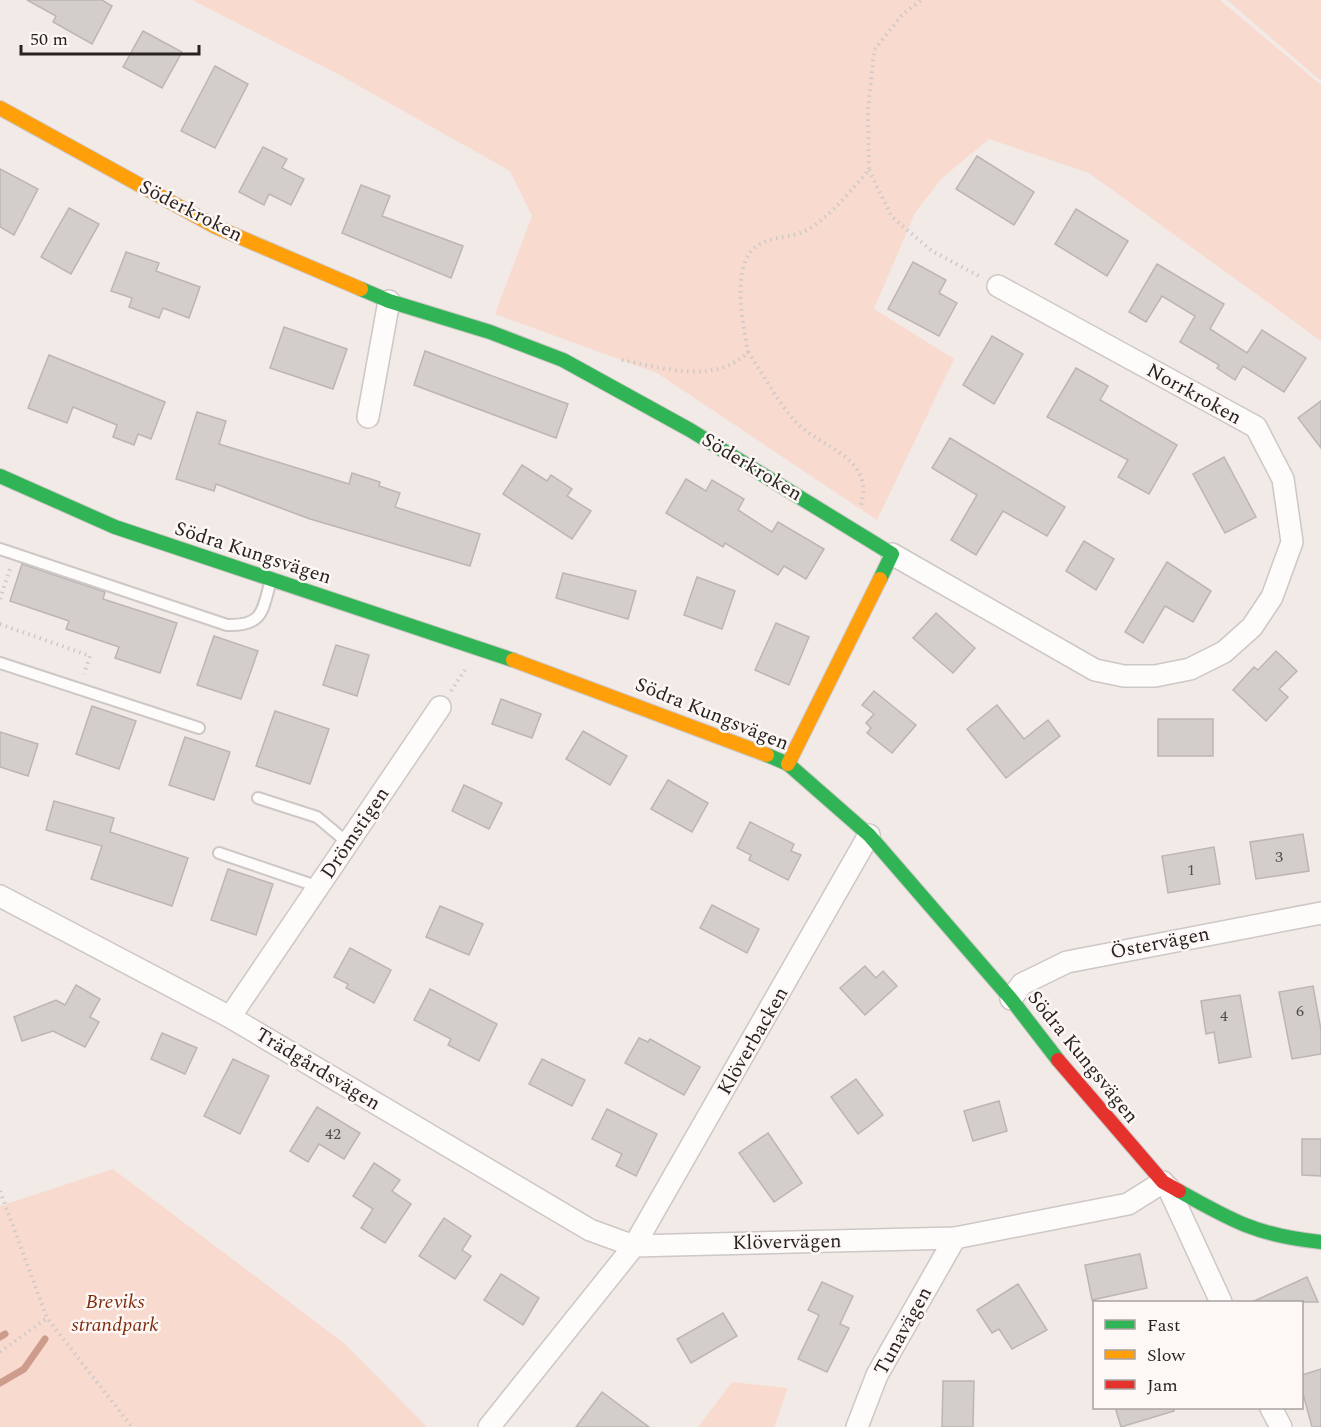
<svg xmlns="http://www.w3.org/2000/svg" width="1321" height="1427" font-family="Spectral,serif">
  <rect width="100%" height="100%" fill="#f2eae7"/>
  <g fill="#f9dacf">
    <polygon points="192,0 1220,0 1321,85 1321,341 1089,173 989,139 941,179 915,213 874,309 954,359 877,520 657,373 495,314 532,216 510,171 334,72"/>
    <polygon points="1227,0 1321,0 1321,81"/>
    <polygon points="113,1169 345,1344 427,1427 0,1427 0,1206"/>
    <polygon points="732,1382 788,1388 774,1427 698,1427"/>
  </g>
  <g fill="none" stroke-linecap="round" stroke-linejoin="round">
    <g stroke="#cd9c8c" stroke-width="7">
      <polyline points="0,1337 5,1334"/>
      <polyline points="0,1383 24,1369 45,1339"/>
    </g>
  </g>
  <g fill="#d3cdcb" stroke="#bcb6b3" stroke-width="1.5">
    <polygon points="27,0 102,0 112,6 92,44 53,22 56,16"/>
    <polygon points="143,31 182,52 162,88 123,67"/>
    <polygon points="215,66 248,84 215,148 181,131"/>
    <polygon points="263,147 287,159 282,168 304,179 291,205 269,194 264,205 239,192"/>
    <polygon points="977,156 1034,192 1014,225 956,189"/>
    <polygon points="0,169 38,189 14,235 0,227"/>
    <polygon points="361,185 390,196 382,216 463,246 451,278 342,233"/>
    <polygon points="69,208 99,224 71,274 41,257"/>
    <polygon points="1076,209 1128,241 1107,276 1055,244"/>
    <polygon points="126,252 159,263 156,271 200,287 189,318 163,308 159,318 129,307 132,298 111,291"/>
    <polygon points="913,262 946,280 939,293 957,303 939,336 888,309"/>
    <polygon points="1157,264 1224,304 1210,329 1247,353 1262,330 1306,358 1284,392 1243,366 1235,380 1217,368 1219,365 1180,342 1195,316 1162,296 1146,322 1129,312"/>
    <polygon points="284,327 347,349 333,389 270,368"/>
    <polygon points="992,336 1023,354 994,404 963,385"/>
    <polygon points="425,351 568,404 556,438 414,385"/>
    <polygon points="49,355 165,402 151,439 138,434 134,445 113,437 117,425 73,407 67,423 28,408"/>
    <polygon points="1076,368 1108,386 1100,400 1177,445 1149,494 1118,477 1128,460 1047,417"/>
    <polygon points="1321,401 1321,448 1298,418"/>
    <polygon points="197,412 226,421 219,444 349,484 352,473 380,482 379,486 400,493 395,507 480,534 470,566 310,519 216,484 214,491 176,479"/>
    <polygon points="950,438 1065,507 1047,536 1003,511 976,555 951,540 977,495 932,468"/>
    <polygon points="1224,457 1256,517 1225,533 1193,474"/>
    <polygon points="522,465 547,481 551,475 572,489 567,496 591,511 572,539 503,494"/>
    <polygon points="686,479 706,491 712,480 744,499 738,510 772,532 778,522 824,549 806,579 784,566 778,575 725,543 723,547 666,513"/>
    <polygon points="1084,541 1114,559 1096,590 1066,571"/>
    <polygon points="1167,562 1211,591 1193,622 1165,606 1143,643 1125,632"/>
    <polygon points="22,564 105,592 103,599 177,623 160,673 115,658 119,647 66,629 69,621 10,601"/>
    <polygon points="563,573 636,591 628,619 556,598"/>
    <polygon points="697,577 735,591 722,629 684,615"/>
    <polygon points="936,613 975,648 953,673 913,638"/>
    <polygon points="776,623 809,637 789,685 755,670"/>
    <polygon points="214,636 258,651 241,699 197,685"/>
    <polygon points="336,645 369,655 357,696 323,685"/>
    <polygon points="1276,651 1297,671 1279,689 1288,697 1266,721 1233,690 1254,667 1258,670"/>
    <polygon points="874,691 916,725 892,753 867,733 871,728 866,723 874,714 862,705"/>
    <polygon points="501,699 541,714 532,738 492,724"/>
    <polygon points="997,705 1024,739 1048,720 1060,736 1006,778 967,729"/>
    <polygon points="92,706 136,721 119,769 76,754"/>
    <polygon points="275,711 329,729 310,784 256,766"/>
    <rect x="1158" y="719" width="55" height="37"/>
    <polygon points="583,731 627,756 610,785 566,759"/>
    <polygon points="0,732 38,744 28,776 0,767"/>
    <polygon points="185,737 230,752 214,800 169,785"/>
    <polygon points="668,780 708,803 692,832 651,809"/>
    <polygon points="464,785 502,803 489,829 452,811"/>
    <polygon points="54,801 114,818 110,832 188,858 172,906 91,879 102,846 46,830"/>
    <polygon points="750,822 794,844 791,851 801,855 788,880 749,860 751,855 737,848"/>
    <polygon points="1303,834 1309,871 1256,879 1250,842"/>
    <polygon points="1214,847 1220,884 1168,893 1162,856"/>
    <polygon points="228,869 273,884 256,935 211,920"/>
    <polygon points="712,905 759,929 747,953 700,928"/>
    <polygon points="440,906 483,924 469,955 426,937"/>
    <polygon points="350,948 391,970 374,1003 346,988 348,984 334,977"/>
    <polygon points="865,966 876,978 883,971 897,986 865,1015 840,988"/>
    <polygon points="76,985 100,999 90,1017 99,1022 85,1047 53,1031 22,1041 14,1017 56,1000 65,1005"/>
    <polygon points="1313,986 1321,1030 1321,1054 1292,1059 1279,992"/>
    <polygon points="430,989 497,1024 479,1061 448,1045 451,1039 414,1020"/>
    <polygon points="1240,995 1251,1057 1219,1063 1214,1032 1206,1034 1201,1001"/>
    <polygon points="162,1033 197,1048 185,1074 151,1059"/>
    <polygon points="639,1038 648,1042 650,1039 700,1067 684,1095 625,1063"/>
    <polygon points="233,1059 269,1076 240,1134 204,1116"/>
    <polygon points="542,1059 585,1080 572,1106 529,1084"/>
    <polygon points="856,1079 883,1115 858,1134 831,1097"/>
    <polygon points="999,1101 1007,1131 973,1141 964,1111"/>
    <polygon points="317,1107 360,1133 344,1159 319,1144 308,1162 290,1151"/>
    <polygon points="607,1109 657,1134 636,1176 616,1166 622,1154 592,1139"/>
    <polygon points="768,1133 802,1183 774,1202 739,1153"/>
    <polygon points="1302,1139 1321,1139 1321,1176 1302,1175"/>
    <polygon points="374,1163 400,1180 392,1191 411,1204 385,1243 361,1228 373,1209 353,1196"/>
    <polygon points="444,1218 471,1236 462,1250 471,1256 455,1279 419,1256"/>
    <polygon points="1140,1254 1147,1288 1092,1300 1085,1265"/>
    <polygon points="501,1274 539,1298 523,1325 484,1300"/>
    <polygon points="1307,1277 1318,1302 1252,1302"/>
    <polygon points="822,1282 853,1296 840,1324 849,1328 827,1372 798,1359 819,1315 808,1310"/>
    <polygon points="1018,1284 1047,1330 1012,1349 999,1329 992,1333 977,1310"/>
    <polygon points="723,1313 737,1336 691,1363 677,1339"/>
    <polygon points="1321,1369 1321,1427 1312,1427 1302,1390 1302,1375"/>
    <polygon points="943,1381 974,1381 973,1427 942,1427"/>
    <polygon points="602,1392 649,1427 576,1427"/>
    <polygon points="1115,1407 1173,1407 1174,1411 1121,1427"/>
  </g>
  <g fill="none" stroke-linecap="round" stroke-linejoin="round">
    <defs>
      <g id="lane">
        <path d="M0,549L227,625C264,626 262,611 271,580"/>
        <polyline points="0,663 199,728"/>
        <polyline points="258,798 317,817 348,843"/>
        <polyline points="219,853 319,887"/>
      </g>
      <g id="street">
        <polyline points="368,417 389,301"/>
        <polyline points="892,554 1095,670 1124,676 1155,676 1190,669 1224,652 1252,627 1272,597 1292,542 1283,479 1256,427 998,286"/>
        <polyline points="0,896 230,1017 590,1230 634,1246 869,835"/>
        <polyline points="1011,999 1022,984 1067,962 1321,913"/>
        <polyline points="230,1017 440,707"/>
        <polyline points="1168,1187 1221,1302"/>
        <polyline points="1271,1408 1281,1427"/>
        <polyline points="489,1427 634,1246 955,1238 1128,1204 1163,1182"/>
        <polyline points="857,1427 877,1375 955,1238"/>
      </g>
      <g id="fast">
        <polyline points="361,289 389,301 490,332 563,360 690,430 892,554 880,579"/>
        <polyline points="0,476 115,527 513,660"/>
        <polyline points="767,755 788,764 869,835 1011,999 1058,1060"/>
        <path d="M1179,1191C1232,1221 1259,1236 1321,1242"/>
      </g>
      <g id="slow">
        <polyline points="0,108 216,227 361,289"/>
        <polyline points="513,660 767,755"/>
        <polyline points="788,764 880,579"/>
      </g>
      <polyline id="jam" points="1058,1060 1163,1182 1179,1191"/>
    </defs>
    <use href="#lane" stroke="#cdc7c5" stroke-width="14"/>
    <use href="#street" stroke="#cdc7c5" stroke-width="24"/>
    <use href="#fast" stroke="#cdc7c5" stroke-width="16"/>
    <use href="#slow" stroke="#cdc7c5" stroke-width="16"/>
    <use href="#jam" stroke="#cdc7c5" stroke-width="16"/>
    <g stroke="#cccac8" stroke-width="4" stroke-dasharray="1.5 4.5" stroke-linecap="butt">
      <polyline points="869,170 892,217 932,251 979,276"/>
      <path d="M748,352C763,374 777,401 795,421C821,449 875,456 861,505"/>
      <path d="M622,360C663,368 715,385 748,352C743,325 730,264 757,246C771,236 791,238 805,231C831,217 850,191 869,170L868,111L874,50L902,15L921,0"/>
      <polyline points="0,599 10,569"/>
      <polyline points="0,624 90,656 84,674"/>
      <polyline points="451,691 465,670"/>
      <polyline points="0,1191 47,1318 132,1427"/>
      <polyline points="0,1352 47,1318"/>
    </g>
    <use href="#lane" stroke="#fdfcfb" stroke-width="10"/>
    <use href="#street" stroke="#fdfcfb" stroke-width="21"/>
    <use href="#fast" stroke="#30b455" stroke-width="14"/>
    <use href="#slow" stroke="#ff9f0a" stroke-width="14"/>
    <use href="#jam" stroke="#e5322d" stroke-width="14"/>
  </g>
  <g text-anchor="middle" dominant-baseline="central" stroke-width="5" stroke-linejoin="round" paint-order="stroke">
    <g font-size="16" fill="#534e4c">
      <text x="1279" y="857">3</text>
      <text x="1191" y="870">1</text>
      <text x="1300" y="1011">6</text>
      <text x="1224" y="1016">4</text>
      <text x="333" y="1134">42</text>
    </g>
    <g font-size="20" fill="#282321" stroke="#fdf7f5">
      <text transform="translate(191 211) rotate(27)">Söderkroken</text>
      <text transform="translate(1194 394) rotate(29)">Norrkroken</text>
      <text transform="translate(752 467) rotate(31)">Söderkroken</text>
      <text transform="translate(253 553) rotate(18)">Södra Kungsvägen</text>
      <text transform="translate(712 714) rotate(22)">Södra Kungsvägen</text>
      <text transform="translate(355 833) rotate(-56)">Drömstigen</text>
      <text transform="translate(1160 943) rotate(-11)">Östervägen</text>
      <text transform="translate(753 1041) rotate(-60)">Klöverbacken</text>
      <text transform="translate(1083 1057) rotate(51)">Södra Kungsvägen</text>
      <text transform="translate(318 1069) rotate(31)">Trädgårdsvägen</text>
      <text transform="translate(787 1242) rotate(-1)">Klövervägen</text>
      <text transform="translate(903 1331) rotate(-61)">Tunavägen</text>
    </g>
    <g font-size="20" font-style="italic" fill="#7e2d0e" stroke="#fdf7f5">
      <text x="115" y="1302">Breviks<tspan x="115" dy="23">strandpark</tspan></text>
    </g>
  </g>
  <rect x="1093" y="1301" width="210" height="108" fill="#fdf7f5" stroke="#a8a2a0" stroke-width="1.5"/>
  <rect x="1105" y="1320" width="30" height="9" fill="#30b455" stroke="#a8a2a0" stroke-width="1.5"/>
  <text x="1147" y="1331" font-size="18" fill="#282321">Fast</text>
  <rect x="1105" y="1350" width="30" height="9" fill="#ff9f0a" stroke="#a8a2a0" stroke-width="1.5"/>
  <text x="1147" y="1361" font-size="18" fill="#282321">Slow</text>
  <rect x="1105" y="1380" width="30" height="9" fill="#e5322d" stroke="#a8a2a0" stroke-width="1.5"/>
  <text x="1147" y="1391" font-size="18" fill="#282321">Jam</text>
  <path d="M21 45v9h178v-9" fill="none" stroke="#282321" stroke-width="3"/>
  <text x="30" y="45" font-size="18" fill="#282321" stroke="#fdf7f5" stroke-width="4.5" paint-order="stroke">50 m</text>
</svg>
